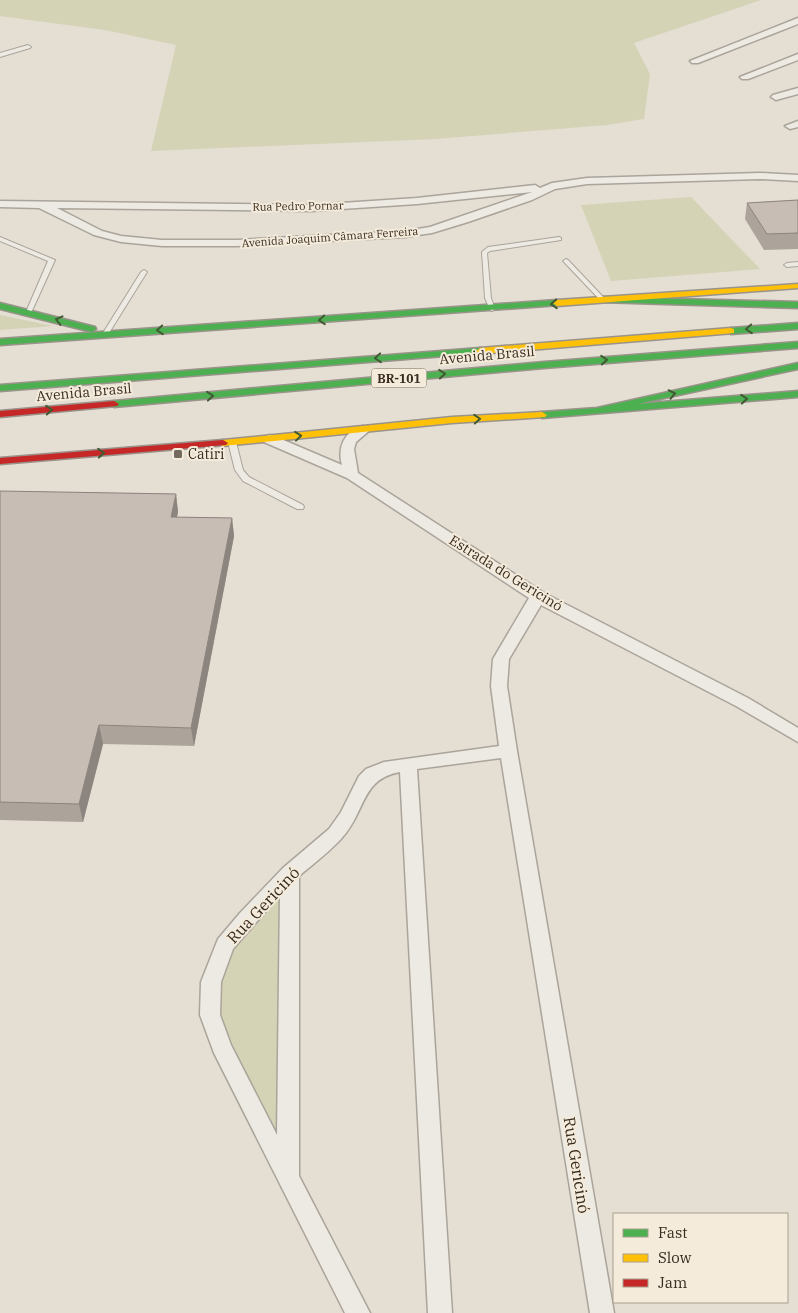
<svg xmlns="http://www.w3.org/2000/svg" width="798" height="1313" font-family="'IBM Plex Serif',serif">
  <rect width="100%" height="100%" fill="#e4ded3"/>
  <g fill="#d4d3b6">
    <polygon points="0,0 761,0 634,43 650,74 644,119 607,125 435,139 151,151 176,45 105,30 0,16"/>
    <polygon points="691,197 760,269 611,281 581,205"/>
    <polygon points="0,315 53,326 0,330"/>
    <polygon points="290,873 288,1178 221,1047 211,982 225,945"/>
  </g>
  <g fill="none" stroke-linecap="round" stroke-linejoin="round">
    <defs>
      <g id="lane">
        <polygon points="28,45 31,47 30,48 0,57 0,53"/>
        <polygon points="0,237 55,260 31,313 27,313 26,312 48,261 0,241"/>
        <polygon points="559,237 561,238 561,240 490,251 487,253 491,298 495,309 492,311 490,310 485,298 482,252 488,247"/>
        <polygon points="566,259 568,260 605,299 605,301 601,301 564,262 563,261"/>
        <polygon points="798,262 798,266 787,267 784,265 787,263"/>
        <polygon points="144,270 147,272 109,333 108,334 104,334 103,333 141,272"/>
        <polygon points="229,440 232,440 236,442 243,470 249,477 303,505 304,507 303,509 297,509 243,481 235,470 228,442"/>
      </g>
      <g id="street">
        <polygon points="798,18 798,24 698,63 692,63 690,61"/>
        <polygon points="798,54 798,60 748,79 742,79 740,77"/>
        <polygon points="798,88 798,94 776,100 771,97 773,95"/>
        <polygon points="798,121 798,127 790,129 785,126"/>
        <path d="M760,173L798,175V181L760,179L587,184L555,189L532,200L468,222L432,233L405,237L237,246H162L121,242L94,235L39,208L0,207V201L311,205L417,198L535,185L540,188L552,183L587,178ZM532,192L430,227L405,231L237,240H162L121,236L102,231L57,208L311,211L417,204Z"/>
        <path d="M363,426L370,430L356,442L354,449L358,473L544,593L748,698L798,728V742L736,706L541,605L509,659L507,686L517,751L614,1313H590L501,758L417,769L452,1313H428L400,772C360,779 366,813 341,839C328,853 313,864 299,876V1176L370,1313H345L214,1053L200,1015L201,982L218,939L240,913L283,868L329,829L341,812L359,776L366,769L384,762L499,746L491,686L493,659L529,598L347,478L264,442L262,439L269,435L274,436L342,465C337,448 344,431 363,426ZM280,895L277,1135L231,1045L220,1015L221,982L233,949Z"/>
      </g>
      <g id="fast">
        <polygon points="603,297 798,302 798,308 600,302 599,300"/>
        <polygon points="557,300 560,301 560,305 0,345 0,339"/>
        <polygon points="0,303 95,327 96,329 92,332 0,309"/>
        <polygon points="798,323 798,329 731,334 727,331 731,328"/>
        <polygon points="798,342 798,348 544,368 114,407 109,404 114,401 544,362"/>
        <polygon points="480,348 483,349 483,353 0,391 0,385"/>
        <polygon points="798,363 798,369 637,404 798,391 798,397 542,418 537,415 542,412 597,408"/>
      </g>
      <g id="slow">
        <polygon points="798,284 798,288 557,306 553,303 557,300"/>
        <polygon points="731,328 734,329 734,333 480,354 476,351 480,348"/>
        <polygon points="542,412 547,415 545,417 452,423 223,446 218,443 223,440 452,417"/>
      </g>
      <g id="jam">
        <polygon points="114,401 119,404 117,406 0,417 0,411"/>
        <polygon points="223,440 228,443 226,445 0,464 0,458"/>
      </g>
    </defs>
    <use href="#lane" stroke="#aaa49b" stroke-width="2"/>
    <use href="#street" stroke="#aaa49b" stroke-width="3"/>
    <use href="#fast" stroke="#9a938b" stroke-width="3"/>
    <use href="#slow" stroke="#9a938b" stroke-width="3"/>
    <use href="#jam" stroke="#9a938b" stroke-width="3"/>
    <use href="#lane" fill="#edeae3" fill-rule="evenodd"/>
    <use href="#street" fill="#edeae3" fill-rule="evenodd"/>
    <use href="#fast" fill="#4caf50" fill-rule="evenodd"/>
    <use href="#slow" fill="#ffc107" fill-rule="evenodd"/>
    <use href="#jam" fill="#c62828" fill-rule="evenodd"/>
  </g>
  <g fill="#aca39b">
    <polygon points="798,200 798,249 764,250 745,219 747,203"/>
    <polygon points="0,491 176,494 178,512 177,517 232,518 234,536 194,746 103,744 83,822 0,820"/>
  </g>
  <g fill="#8c847e">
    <polygon points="176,494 178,512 173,534 171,517"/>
    <polygon points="232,518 234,536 194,746 191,728"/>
    <polygon points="99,725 103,744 83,822 79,804"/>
  </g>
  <g fill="#c8bdb4" stroke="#8c847e">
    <polygon points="798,200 798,233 767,234 747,203"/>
    <polygon points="0,491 176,494 171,517 232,518 191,728 99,725 79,804 0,802"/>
  </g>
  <defs><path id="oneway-chevron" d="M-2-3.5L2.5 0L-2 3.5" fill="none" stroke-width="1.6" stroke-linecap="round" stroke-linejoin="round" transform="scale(1.25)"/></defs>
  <g stroke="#405a32">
    <use href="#oneway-chevron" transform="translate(554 304) rotate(176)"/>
    <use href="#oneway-chevron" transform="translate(59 320) rotate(-166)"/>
    <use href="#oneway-chevron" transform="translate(322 320) rotate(176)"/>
    <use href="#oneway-chevron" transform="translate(749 329) rotate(176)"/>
    <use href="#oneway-chevron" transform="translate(160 330) rotate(176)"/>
    <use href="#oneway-chevron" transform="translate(378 358) rotate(175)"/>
    <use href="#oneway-chevron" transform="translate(604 360) rotate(-4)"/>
    <use href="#oneway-chevron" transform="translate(442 374) rotate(-5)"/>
    <use href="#oneway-chevron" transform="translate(672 394) rotate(-12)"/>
    <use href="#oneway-chevron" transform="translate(210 396) rotate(-5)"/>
    <use href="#oneway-chevron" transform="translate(744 399) rotate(-5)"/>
    <use href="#oneway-chevron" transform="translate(49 410) rotate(-4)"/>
    <use href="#oneway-chevron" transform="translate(477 419) rotate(-4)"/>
    <use href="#oneway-chevron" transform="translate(298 436) rotate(-6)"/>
    <use href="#oneway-chevron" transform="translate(101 453) rotate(-5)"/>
  </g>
  <rect fill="#756a60" stroke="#f4ebda" stroke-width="2" x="173" y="449" width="10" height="10" rx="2.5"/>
  <g text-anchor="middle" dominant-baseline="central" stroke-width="4" stroke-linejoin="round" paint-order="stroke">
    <g font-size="11" fill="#392c22" stroke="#f4ebda">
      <text transform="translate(298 206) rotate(-1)">Rua Pedro Pornar</text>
      <text transform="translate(330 237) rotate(-4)">Avenida Joaquim Câmara Ferreira</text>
    </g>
    <rect fill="#f4ebda" stroke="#716559" stroke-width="1" x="371.5" y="368.5" width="55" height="19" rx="4"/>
    <g font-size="12" font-weight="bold" fill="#392c22">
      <text x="399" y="378">BR-101</text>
    </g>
    <g font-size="14" fill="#392c22" stroke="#f4ebda">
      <text transform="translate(487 355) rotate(-5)">Avenida Brasil</text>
      <text transform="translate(84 392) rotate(-5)">Avenida Brasil</text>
      <text transform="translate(506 573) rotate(32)">Estrada do Gericinó</text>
    </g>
    <g font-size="14" fill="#392c22" stroke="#f4ebda" text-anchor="start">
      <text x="188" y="454">Catiri</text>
    </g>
    <g font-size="16" fill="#392c22" stroke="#f4ebda">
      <text transform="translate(263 905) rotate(-47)">Rua Gericinó</text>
      <text transform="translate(577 1165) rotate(81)">Rua Gericinó</text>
    </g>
  </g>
  <rect x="613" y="1213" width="175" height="90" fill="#f4ebda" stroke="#a99f90"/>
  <rect x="623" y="1229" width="25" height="8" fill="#4caf50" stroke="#a99f90"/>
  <text x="658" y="1238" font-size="15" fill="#392c22">Fast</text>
  <rect x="623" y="1254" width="25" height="8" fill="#ffc107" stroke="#a99f90"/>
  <text x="658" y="1263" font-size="15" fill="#392c22">Slow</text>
  <rect x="623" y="1279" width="25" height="8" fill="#c62828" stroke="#a99f90"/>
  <text x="658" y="1288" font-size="15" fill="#392c22">Jam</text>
</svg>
